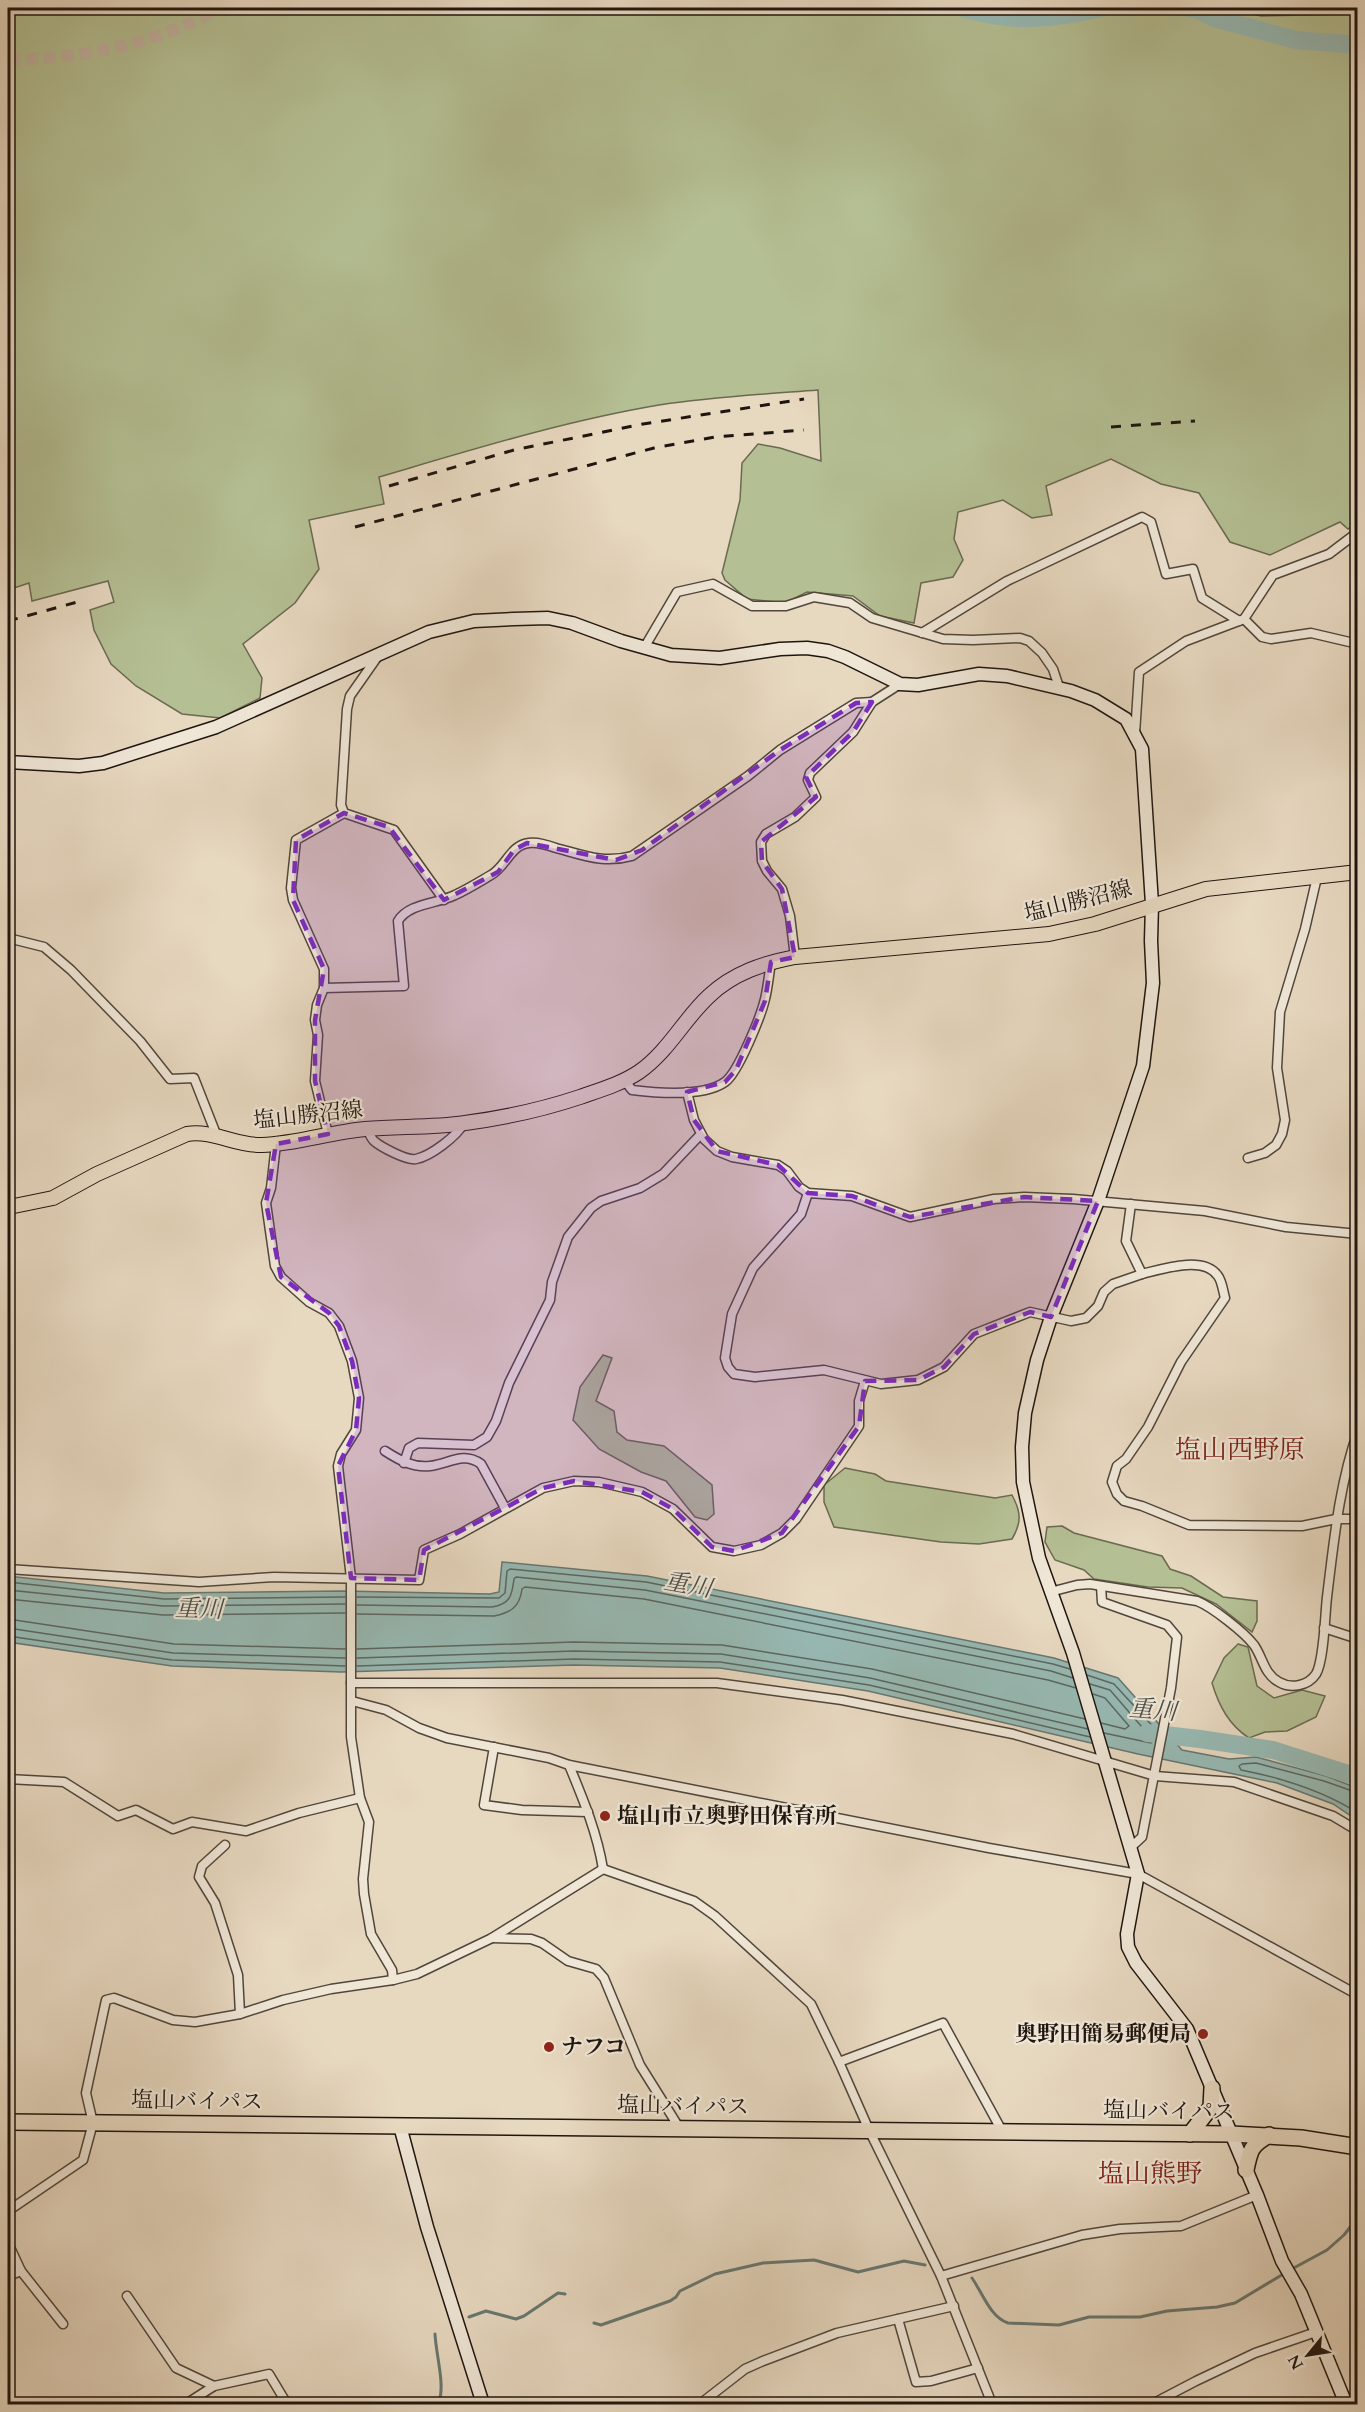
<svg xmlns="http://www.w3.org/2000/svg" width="1365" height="2412" font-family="Cardo,'Noto Serif JP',serif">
  <rect width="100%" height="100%" fill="#e7d8c0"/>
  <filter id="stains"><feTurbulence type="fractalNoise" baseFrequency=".00333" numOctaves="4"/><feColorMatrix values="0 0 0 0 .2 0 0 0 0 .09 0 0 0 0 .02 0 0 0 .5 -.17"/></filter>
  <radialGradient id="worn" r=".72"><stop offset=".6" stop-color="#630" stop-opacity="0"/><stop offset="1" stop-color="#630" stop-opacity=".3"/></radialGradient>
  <g fill="#b4bf93" stroke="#6a6a51" stroke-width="1.5">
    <path d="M8,8H1229L1261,16L1357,14V524L1348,529L1340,522L1270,555L1230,542L1199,493L1161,484L1111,459L1046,486L1052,515L1032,518L1003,500L958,512L954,539L963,560L953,577L921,583L914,623L880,616L853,596L807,592L785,603L747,599L725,580L722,573L740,500L742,463L758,444L780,448L821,461L818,390C765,394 711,397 659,405C564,421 471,450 379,477L384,504L309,520L319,569L295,603L243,644L262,678L260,698L220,718L182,714L136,686L111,664L94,630L90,610L114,602L108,581L32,601L29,583L8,590Z"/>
    <polygon points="603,1355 612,1358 596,1401 614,1411 617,1432 627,1440 664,1446 712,1485 714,1514 707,1520 695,1517 666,1481 641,1472 599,1449 573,1420 580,1387"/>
    <path d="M845,1468L875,1474L886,1481L995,1498L1012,1495C1021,1512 1022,1522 1012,1539L979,1544L941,1542L834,1527L824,1502V1485Z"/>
    <polygon points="1062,1526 1074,1533 1162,1556 1170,1569 1191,1576 1223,1597 1257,1601 1257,1621 1252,1632 1216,1604 1182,1588 1148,1587 1094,1579 1084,1570 1055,1560 1045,1542 1047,1527"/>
    <path d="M1238,1644L1248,1647L1257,1686L1274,1698L1302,1690L1325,1696L1316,1717L1287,1731L1265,1732L1249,1738C1229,1725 1219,1706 1212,1683L1224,1658Z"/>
  </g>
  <polygon fill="#97b9b3" stroke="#677771" stroke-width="1.5" points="502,1562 647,1576 1054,1658 1118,1678 1182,1750 1229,1759 1256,1757 1326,1776 1357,1788 1357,1820 1333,1804 1277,1783 1138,1754 868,1691 720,1668 574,1665 341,1672 172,1666 8,1642 8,1576 164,1593 342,1591 490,1594 499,1592"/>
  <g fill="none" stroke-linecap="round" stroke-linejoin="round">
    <g stroke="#5b6761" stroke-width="1.5">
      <polyline points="8,1582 164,1599 345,1597"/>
      <polyline points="8,1590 163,1606 345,1604"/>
      <polyline points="357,1597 499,1598 505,1593 507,1571 510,1569 646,1582 1053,1664 1070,1669"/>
      <polyline points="8,1599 163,1615 345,1613"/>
      <path d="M357,1605L492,1607C510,1604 512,1596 514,1579L516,1577L645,1590L1051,1671L1073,1678"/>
      <path d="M357,1614L494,1616C511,1613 520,1606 522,1589L525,1587L644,1599L1048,1680L1076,1688"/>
      <polyline points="8,1619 174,1644 345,1649"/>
      <polyline points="8,1628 173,1653 345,1658"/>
      <polyline points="8,1636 172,1660 345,1666"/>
      <polyline points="357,1649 574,1642 722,1645 872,1669 1085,1719"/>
      <polyline points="357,1658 574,1651 721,1654 870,1678 1088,1729"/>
      <polyline points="357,1666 574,1659 720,1662 869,1685 1090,1737"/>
      <polyline points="1087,1675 1114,1684 1157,1731"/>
      <polyline points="1090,1684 1110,1690 1154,1741 1151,1743 1104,1733"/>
      <polyline points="1093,1694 1105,1698 1129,1726 1125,1729 1101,1723"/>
      <path d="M1358,1793L1324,1781L1256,1763L1242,1764L1239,1766L1241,1770C1282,1778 1322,1790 1358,1813"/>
    </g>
    <g stroke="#677771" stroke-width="3">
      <polyline points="1290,2270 1327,2250 1344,2235 1358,2217"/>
      <path d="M972,2278C982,2292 990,2317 1008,2323L1059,2325L1089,2317H1140L1167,2311L1217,2307L1235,2303L1285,2273"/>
      <polyline points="469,2317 486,2311 516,2319 524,2316 558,2293 565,2294"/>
      <polyline points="594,2323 601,2325 670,2301 676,2297 680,2291 715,2274 763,2263 814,2260 858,2272 904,2261 925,2265"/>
      <path d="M430,2404L440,2398C444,2381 436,2354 435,2334"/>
    </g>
    <g stroke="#97b9b3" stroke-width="18">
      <path d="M963,8C1012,23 1051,20 1100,8"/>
      <polyline points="1188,8 1198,10 1214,18 1296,40 1358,45"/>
      <polyline points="1147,1733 1200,1739 1273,1750 1358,1777"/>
    </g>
    <path stroke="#bfb19d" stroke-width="12" stroke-dasharray="12 6" stroke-linecap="butt" d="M8,60C83,58 154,45 220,8"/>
    <defs>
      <g id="street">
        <polyline points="1244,619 1262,637 1271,639 1311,633 1358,644"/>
        <polyline points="922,633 1007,581 1142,517 1151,522 1166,574 1193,569 1202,598 1239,621"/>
        <polyline points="644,648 677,592 713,584 752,606 786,606 814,597 850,603 872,618 943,639 973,640 1020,638 1029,641 1042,653 1053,669 1059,687"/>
        <polyline points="378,656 350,696 347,709 341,805 344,813 394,830 444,900"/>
        <polyline points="1135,734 1139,672 1186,641 1244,619 1273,575 1329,554 1358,532"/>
        <polyline points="8,938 44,947 71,970 140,1041 170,1079 194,1078 216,1134"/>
        <polyline points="795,957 790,916 782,889 767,871 762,861 761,842 766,834 795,817 816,797 808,780 810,773 853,732 872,702 900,684"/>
        <path d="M324,988L404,986L398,921C409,903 437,904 455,895C468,889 479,882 491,875C506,867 510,845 529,843C538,842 547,845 556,848C583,855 603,864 632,856L748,776L780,750L856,703L872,702"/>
        <path d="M625,1081L632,1090C657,1093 704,1097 725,1082C738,1073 761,1016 765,999C768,987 769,974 771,962"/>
        <polyline points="687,1092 694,1120 704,1139 717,1151 732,1157 778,1165 787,1171 799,1187 808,1193 852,1196 910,1217 994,1199 1024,1197 1073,1199 1205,1211 1286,1227 1358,1234"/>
        <path d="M367,1129C369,1133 371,1138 374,1141C381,1147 407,1161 416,1159C431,1156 457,1136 464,1123"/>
        <polyline points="328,1134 315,1081 318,1035 315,1020 317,1005 324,988 324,969 293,900 291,888 296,840 344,813"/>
        <polyline points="276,1144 271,1188 266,1203 275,1266 281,1277 309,1302 329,1313 339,1326 352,1361 359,1398 356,1430 341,1454 338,1466 351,1578 351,1737 360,1798 369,1822 363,1879 364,1894 371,1934 392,1970 393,1980"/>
        <polyline points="1248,1158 1265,1153 1276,1145 1282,1134 1285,1120 1277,1068 1280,1012 1305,929 1317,877"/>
        <polyline points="808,1193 801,1214 753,1268 732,1314 725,1358 728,1367 734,1374 755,1377 824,1370 881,1384 918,1380 944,1367 974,1334 1030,1312 1071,1321 1086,1318 1098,1306 1104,1292 1113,1284 1142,1274"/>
        <path d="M1131,1204L1126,1241L1142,1274C1162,1269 1204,1255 1218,1276C1222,1281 1223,1291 1225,1298L1181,1362L1148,1427L1126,1459L1117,1466L1112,1482L1117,1494L1124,1501L1142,1506L1189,1525L1302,1526L1336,1519H1358"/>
        <path d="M385,1451C399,1460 413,1468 430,1466C449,1464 463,1451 481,1464L505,1508"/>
        <polyline points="404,1463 409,1448 418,1443 474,1445 487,1437 496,1421 509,1383 550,1300 552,1282 568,1237 591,1208 601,1201 640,1188 663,1174 701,1134"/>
        <polyline points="8,1569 199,1582 274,1577 419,1580 424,1550 460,1534 543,1488 574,1481 599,1482 642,1492 673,1509 712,1547 734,1551 761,1545 782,1533 796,1519 859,1426 859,1401 865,1381"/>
        <polyline points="1101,1586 1102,1602 1167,1625 1177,1637 1171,1688 1142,1837 1130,1848"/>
        <path d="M1050,1592L1077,1585L1090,1584L1197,1601C1212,1607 1244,1632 1254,1645C1263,1658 1264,1674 1279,1682C1291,1689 1308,1686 1316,1674C1324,1661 1325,1614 1327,1597C1334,1541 1339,1485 1358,1431"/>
        <polyline points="1324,1628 1358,1639"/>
        <polyline points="351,1683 717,1683 842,1700 1013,1734 1155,1776 1234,1782 1333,1816 1358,1831"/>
        <polyline points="352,1701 386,1710 419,1728 447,1738 549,1758 569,1765 989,1848 1138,1874 1358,1995"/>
        <polyline points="494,1747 484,1805 522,1810 588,1812"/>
        <path d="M569,1765C583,1799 597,1832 603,1869"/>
        <polyline points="8,1779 64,1782 118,1816 136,1810 173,1829 192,1822 246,1831 299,1813 360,1798"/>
        <polyline points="225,1845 202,1866 199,1877 215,1903 238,1975 240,2014"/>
        <polyline points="603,1869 694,1901 715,1916 811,2004 839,2062 869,2130 941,2276 992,2404"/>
        <polyline points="492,1938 531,1939 542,1943 568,1961 596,1969 604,1978 640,2065 680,2129"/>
        <polyline points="839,2062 943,2023 1002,2131"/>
        <polyline points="8,2211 83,2160 93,2123 86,2093 106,2000 114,1998 173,2020 195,2022 240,2014 283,2000 331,1989 393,1980 417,1974 492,1938 603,1869"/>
        <polyline points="8,2243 21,2271 63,2324"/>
        <polyline points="8,2276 21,2271"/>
        <polyline points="941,2276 1082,2235 1120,2229 1181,2226 1257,2195"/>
        <polyline points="127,2296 176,2368 214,2386"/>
        <polyline points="898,2319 916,2382 931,2381 978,2368"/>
        <polyline points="186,2404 214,2386 269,2374 287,2404"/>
        <polyline points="700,2404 745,2369 763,2361 837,2333 954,2306"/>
        <polyline points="1152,2404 1196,2381 1255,2353 1316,2332"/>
      </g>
      <g id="secondary">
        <polyline points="8,762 79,766 103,763 216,727 429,632 474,621 514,619 548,618 572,623 621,641 671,655 720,658 780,649 807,648 828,651 845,657 900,684 918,685 979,674 1007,676 1071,691 1095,700 1126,719 1142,749 1152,904 1151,941 1153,983 1143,1066 1098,1201 1051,1317 1037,1360 1025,1413 1022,1447 1023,1482 1039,1558 1073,1653 1138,1874 1127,1934 1128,1947 1136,1963 1187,2029 1257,2195 1282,2261 1301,2294 1346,2404"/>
        <polyline points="400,2126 427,2227 483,2404"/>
      </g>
      <path id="primary" d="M8,1204L14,1206L53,1198L97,1174L187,1134C214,1130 236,1146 262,1145C296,1144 331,1132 365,1129C398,1126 432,1128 465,1123C503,1118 544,1109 580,1097C600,1090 621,1084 639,1072C668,1052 684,1019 709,996C733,973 764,963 795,957L1049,934L1095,924L1206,889L1358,872"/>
      <g id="highway">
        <polyline points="8,2122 1231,2134 1301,2138 1358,2147"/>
        <polyline points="1190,2134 1211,2107 1212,2088"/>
        <path d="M1246,2170C1250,2150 1251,2145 1269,2135"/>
      </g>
    </defs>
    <use href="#street" stroke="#51463b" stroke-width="11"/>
    <use href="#secondary" stroke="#1f150f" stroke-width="15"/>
    <use href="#primary" stroke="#1f150f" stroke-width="16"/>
    <use href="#highway" stroke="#1f150f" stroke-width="18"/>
    <use href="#street" stroke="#efe6d6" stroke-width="8"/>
    <use href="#secondary" stroke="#efe6d6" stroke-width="12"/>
    <use href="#primary" stroke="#e7d8c0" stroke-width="14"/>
    <use href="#highway" stroke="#e7d8c0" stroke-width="15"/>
    <g stroke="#1f150f" stroke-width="3" stroke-dasharray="10 10" stroke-linecap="butt">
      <polyline points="1111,427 1195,421"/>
      <polyline points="389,486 514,450 643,424 804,399"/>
      <polyline points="355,527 654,448 715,437 804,430"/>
      <polyline points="8,601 15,599"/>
      <polyline points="8,621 81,601"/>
    </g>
  </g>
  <path fill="#7b2cbf" fill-opacity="0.2" stroke="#7b2cbf" stroke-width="4.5" stroke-dasharray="12 8" stroke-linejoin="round" d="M872,702L853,732L806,777L816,797L761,842L762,861L782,889L795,957L771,962L765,1001L736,1070L725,1082L687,1092L694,1120L717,1151L778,1165L808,1193L852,1196L910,1217L1024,1197L1098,1201L1051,1317L1030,1312L974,1334L944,1367L918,1380L865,1381L859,1426L782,1533L734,1551L712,1547L673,1509L642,1492L574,1481L543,1488L424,1550L419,1580L351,1578L338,1466L356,1430L359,1398L352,1361L339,1326L329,1313L281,1277L266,1203L276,1144L328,1134L315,1081V1020L324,969L293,900L296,840L344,813L389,827L444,900L498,872L514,850L527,843L616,860L642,850L780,750L856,703Z"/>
  <g fill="#8f2418" stroke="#efe6d6" stroke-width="2">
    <circle cx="605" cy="1816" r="6"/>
    <circle cx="1203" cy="2034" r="6"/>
    <circle cx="549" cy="2047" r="6"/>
  </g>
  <g text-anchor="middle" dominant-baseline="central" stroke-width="4.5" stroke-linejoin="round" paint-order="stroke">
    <g font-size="22" fill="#1f150f" stroke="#efe6d6">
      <text transform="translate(1078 901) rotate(-14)">塩山勝沼線</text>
      <text transform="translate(308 1115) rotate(-6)">塩山勝沼線</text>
      <text transform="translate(197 2101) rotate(1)">塩山バイパス</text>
      <text transform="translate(683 2106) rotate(1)">塩山バイパス</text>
      <text transform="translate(1169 2111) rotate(1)">塩山バイパス</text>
    </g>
    <g font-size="22" font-weight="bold" fill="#1f150f" stroke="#efe6d6" text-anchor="start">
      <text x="617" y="1816">塩山市立奥野田保育所</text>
      <text x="1191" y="2034" text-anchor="end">奥野田簡易郵便局</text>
      <text x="561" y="2047">ナフコ</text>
    </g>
    <g font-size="24" font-style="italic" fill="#494e48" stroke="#efe6d6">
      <text transform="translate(688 1585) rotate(10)">重川</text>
      <text transform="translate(199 1609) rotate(2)">重川</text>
      <text transform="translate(1153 1710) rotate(5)">重川</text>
    </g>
    <g font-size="26" fill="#7a1f14" stroke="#efe6d6">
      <text x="1240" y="1449">塩山西野原</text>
      <text x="1150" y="2173">塩山熊野</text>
    </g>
  </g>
  <rect width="1365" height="2412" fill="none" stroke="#e7d8c0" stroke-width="30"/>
  <rect x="9" y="9" width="1347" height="2394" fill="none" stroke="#1f150f" stroke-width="3"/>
  <rect x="15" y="15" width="1335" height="2382" fill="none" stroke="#1f150f" stroke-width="1.5"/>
  <g transform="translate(1308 2355) rotate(240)" stroke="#efe6d6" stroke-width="4.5" paint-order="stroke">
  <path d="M0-4.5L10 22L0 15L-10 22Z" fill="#1f150f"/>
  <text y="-9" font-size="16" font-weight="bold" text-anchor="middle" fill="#1f150f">N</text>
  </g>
  <rect width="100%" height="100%" filter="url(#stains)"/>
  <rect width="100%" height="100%" fill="url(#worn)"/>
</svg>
